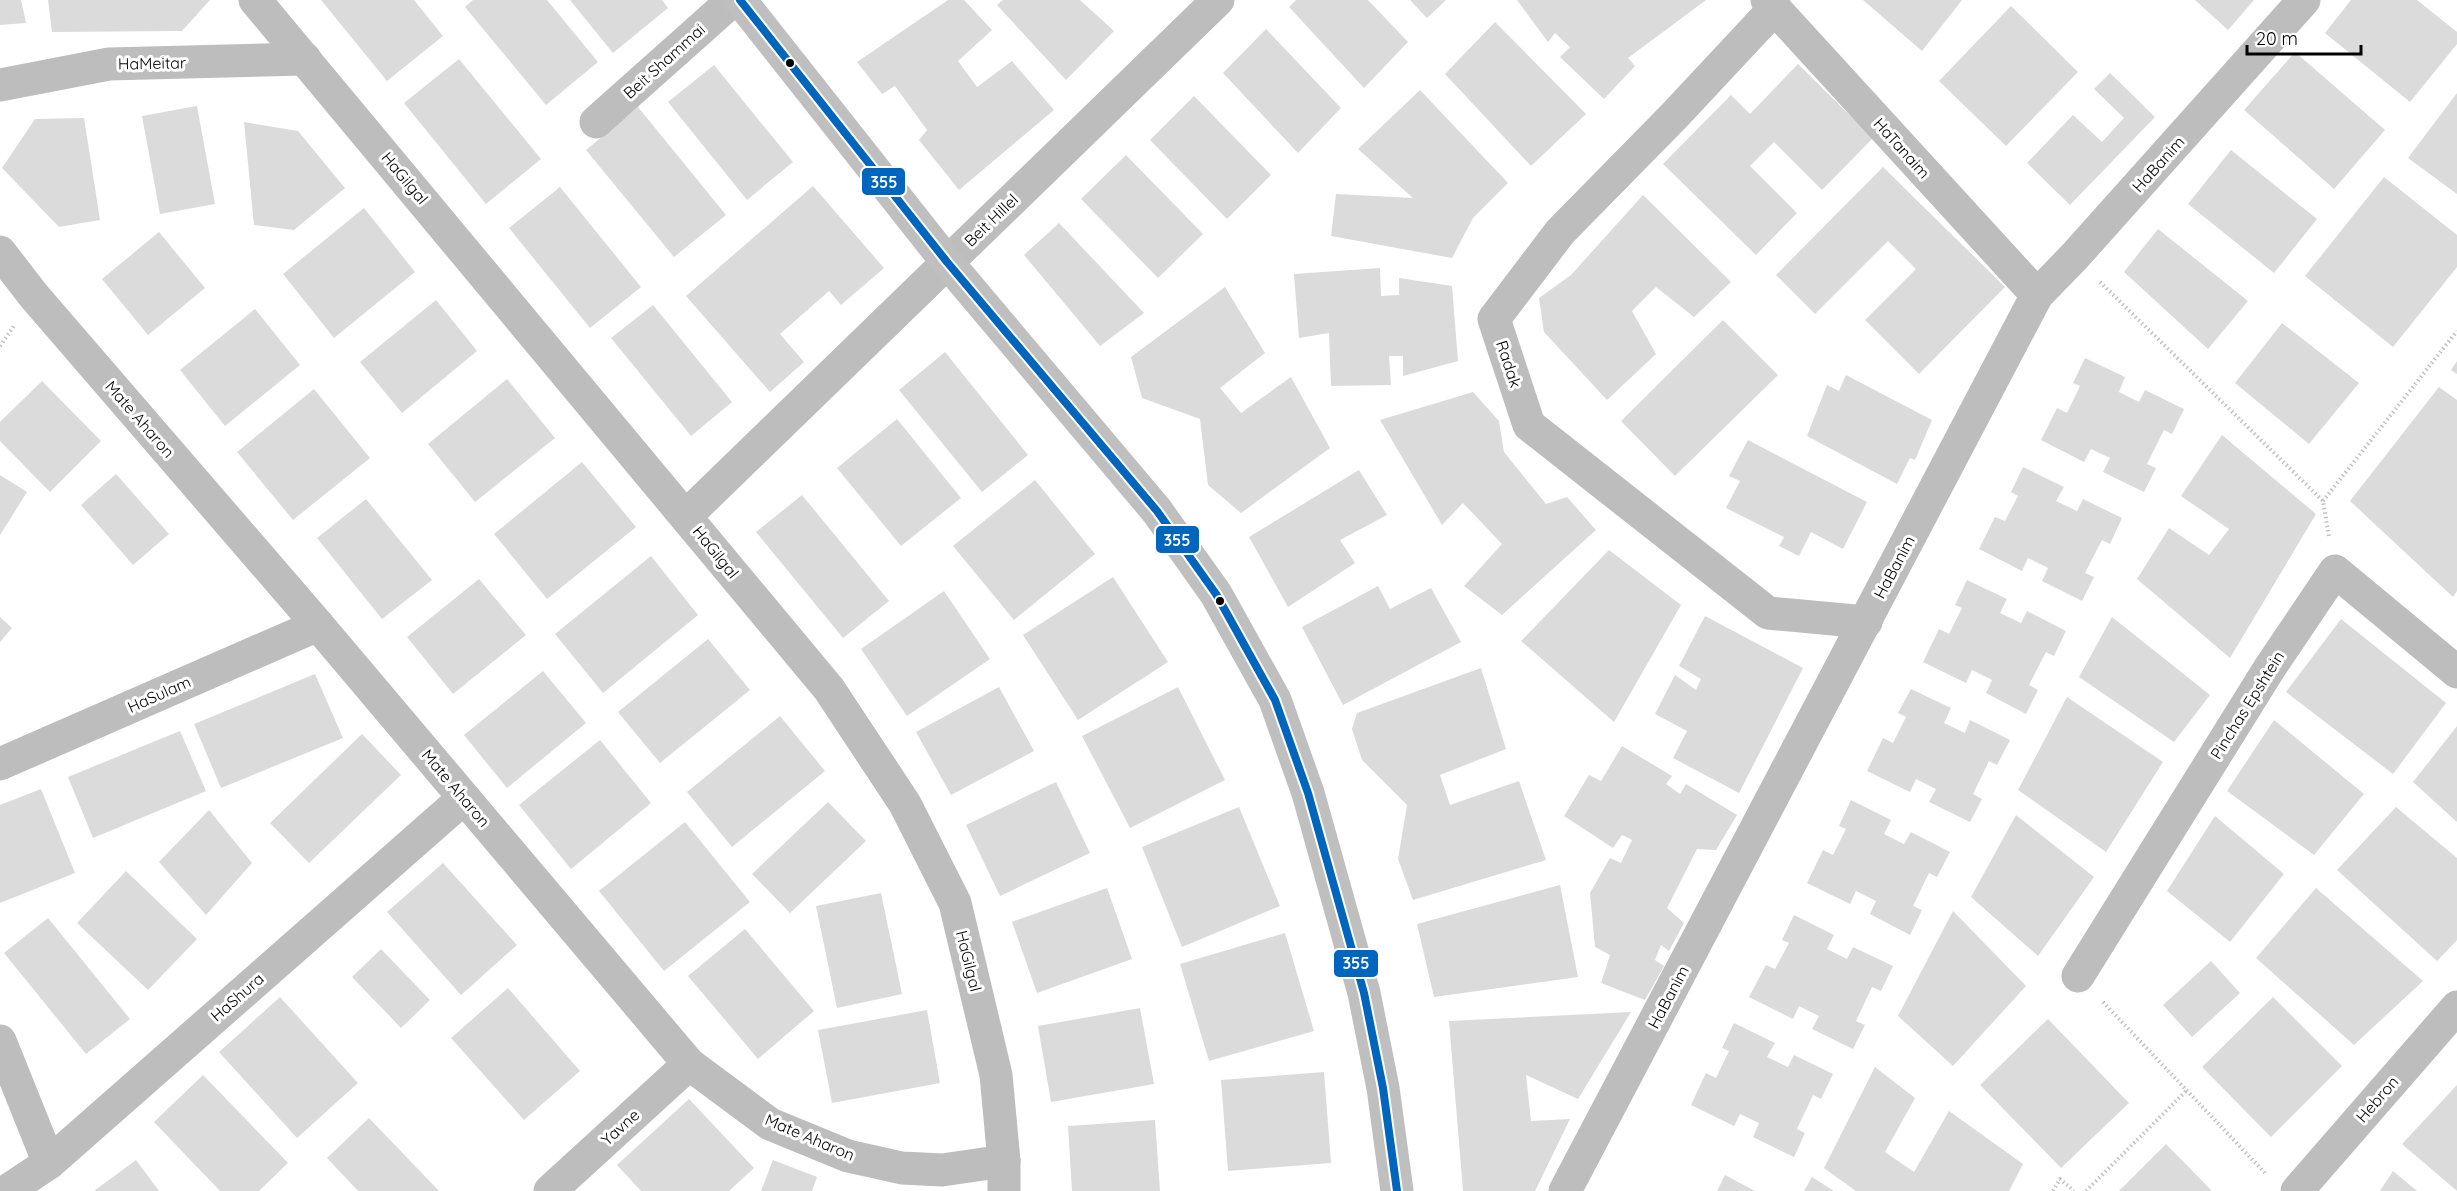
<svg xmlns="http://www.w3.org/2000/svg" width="2457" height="1191" font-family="Quicksand,sans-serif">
  <rect width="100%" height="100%" fill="#fff"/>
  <g fill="#dbdbdb">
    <polygon points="0,0 21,0 26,23 0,25"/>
    <polygon points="48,0 210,0 182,31 52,32"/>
    <polygon points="321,0 414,0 443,36 387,81"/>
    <polygon points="473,0 547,0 598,62 546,105 465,7"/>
    <polygon points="570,0 662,0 668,8 613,53"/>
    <polygon points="948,0 964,0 992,30 958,61 977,87 1012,61 1054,110 959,190 919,140 927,130 895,86 882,94 857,62"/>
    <polygon points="1003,0 1080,0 1114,31 1066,80 997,5"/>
    <polygon points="1296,0 1368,0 1408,42 1364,88 1289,7"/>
    <polygon points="1410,0 1446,0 1427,18"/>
    <polygon points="1517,0 1706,0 1628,58 1635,66 1604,99 1560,57 1570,47 1555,33 1548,42"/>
    <polygon points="1863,0 1962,0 1922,51"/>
    <polygon points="2195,0 2254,0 2228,30"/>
    <polygon points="2351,0 2417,0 2457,32 2457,44 2410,102 2325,33"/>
    <polygon points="2011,6 2078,72 2006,146 1939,81"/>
    <polygon points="1495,22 1586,114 1531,166 1445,74"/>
    <polygon points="1266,29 1341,108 1298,153 1223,73"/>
    <polygon points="2295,52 2385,130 2334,189 2244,110"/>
    <polygon points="459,59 541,159 486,204 404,103"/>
    <polygon points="1798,64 1873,138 1822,190 1774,142 1750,166 1797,213 1756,255 1663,164 1731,95 1750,114"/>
    <polygon points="714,65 793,162 747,200 668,102"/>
    <polygon points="2110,73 2155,117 2070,205 2027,163 2073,115 2102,142 2124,118 2094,89"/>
    <polygon points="1420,90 1508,183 1473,218 1452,258 1331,236 1336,194 1413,198 1358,149"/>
    <polygon points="2457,93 2457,194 2408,158"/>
    <polygon points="1194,96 1271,175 1227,219 1150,140"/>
    <polygon points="197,106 215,204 160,214 142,116"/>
    <polygon points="638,107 726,215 674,257 586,150"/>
    <polygon points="84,118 100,220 59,227 2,168 35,119"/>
    <polygon points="244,122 298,131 345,188 294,230 254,225"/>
    <polygon points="2231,150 2317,219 2274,273 2188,204"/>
    <polygon points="1126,155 1203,234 1158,278 1081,199"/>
    <polygon points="1883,167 2005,287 1919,374 1865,320 1916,269 1888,241 1815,314 1776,275"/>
    <polygon points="2384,177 2457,235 2457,267 2393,347 2305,276"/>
    <polygon points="813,186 884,268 841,305 829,291 780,334 804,362 770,392 686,296"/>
    <polygon points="560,187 641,287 590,328 509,228"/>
    <polygon points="1643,195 1731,282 1694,317 1656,287 1632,311 1656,354 1607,400 1544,332 1539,298 1571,275"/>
    <polygon points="364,208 415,272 334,338 283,274"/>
    <polygon points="1059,223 1144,313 1100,346 1024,255"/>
    <polygon points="2158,229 2248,301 2208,349 2124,272"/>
    <polygon points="159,232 205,288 148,335 102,279"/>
    <polygon points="1380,268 1381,296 1399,295 1399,278 1452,286 1458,361 1403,376 1403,356 1389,356 1391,385 1331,386 1329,333 1299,338 1294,274"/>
    <polygon points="1225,287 1265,353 1220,388 1241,413 1291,377 1330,448 1241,513 1208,485 1200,419 1142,398 1131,357"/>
    <polygon points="436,300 477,351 402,413 360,362"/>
    <polygon points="653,305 732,402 691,436 611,338"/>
    <polygon points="255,309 300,365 225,426 180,370"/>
    <polygon points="1723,320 1778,375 1675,476 1621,421"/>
    <polygon points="2282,323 2359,383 2309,444 2235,383"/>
    <polygon points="945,352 1028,455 982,492 899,390"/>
    <polygon points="2085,358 2125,377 2119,392 2139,402 2145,390 2184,409 2172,434 2164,430 2147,464 2156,468 2144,492 2103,472 2110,458 2091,449 2084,462 2041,440 2057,408 2067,413 2080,386 2073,383"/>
    <polygon points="2457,361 2457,374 2451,370"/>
    <polygon points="1846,375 1932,420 1915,460 1910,458 1897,484 1807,436 1827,385 1839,391"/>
    <polygon points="507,379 555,438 475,502 428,444"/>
    <polygon points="42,381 101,441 50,492 0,441 0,422"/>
    <polygon points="2439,387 2457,400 2457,591 2453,597 2350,501"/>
    <polygon points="314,389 370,458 293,520 237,452"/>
    <polygon points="1473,392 1499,421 1504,452 1546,504 1567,497 1596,530 1502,615 1464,586 1502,544 1463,503 1442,525 1380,420"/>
    <polygon points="897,419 961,498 901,546 837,468"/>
    <polygon points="2222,435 2316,514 2230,658 2137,579 2169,528 2209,555 2229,529 2181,496"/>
    <polygon points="1748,440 1867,502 1843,549 1811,532 1799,556 1779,546 1784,537 1726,508 1740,481 1729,476"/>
    <polygon points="582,462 636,527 547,599 494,534"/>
    <polygon points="2023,467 2064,487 2056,501 2077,511 2083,499 2122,518 2110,544 2102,540 2085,573 2094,577 2082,601 2042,581 2048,568 2028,558 2022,571 1979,549 1995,517 2005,521 2018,496 2011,492"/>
    <polygon points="1359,470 1387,515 1340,540 1355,563 1288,607 1249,537"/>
    <polygon points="116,474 169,534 133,565 81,505"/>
    <polygon points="0,475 27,492 0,535"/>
    <polygon points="1035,480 1095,554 1014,620 953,546"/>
    <polygon points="802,495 889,601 843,638 756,532"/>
    <polygon points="366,499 432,580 382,619 317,538"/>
    <polygon points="1609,550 1681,605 1614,722 1521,641"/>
    <polygon points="651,556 698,615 603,693 555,634"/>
    <polygon points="1113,577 1168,662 1078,720 1023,635"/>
    <polygon points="479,579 526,635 453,694 407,637"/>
    <polygon points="1967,580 2007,599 2000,613 2021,623 2027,611 2066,631 2054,656 2046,652 2029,685 2038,690 2026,714 1986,693 1992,680 1972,670 1966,683 1923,662 1939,629 1949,634 1962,608 1955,605"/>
    <polygon points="1378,586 1390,609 1431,588 1461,642 1343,705 1302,627"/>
    <polygon points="944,591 990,659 907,716 861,649"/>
    <polygon points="1705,616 1803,668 1739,793 1673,758 1687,731 1655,714 1675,675 1696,690 1701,679 1679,666"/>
    <polygon points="0,617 12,628 0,642"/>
    <polygon points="2112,617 2210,695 2174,742 2079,677"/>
    <polygon points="2341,619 2446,703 2393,774 2286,692"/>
    <polygon points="708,639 750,690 660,763 618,712"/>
    <polygon points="1481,668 1506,749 1440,775 1450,805 1519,781 1546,860 1413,900 1398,859 1407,805 1362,760 1352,729 1357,713"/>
    <polygon points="543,671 586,723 507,788 464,735"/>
    <polygon points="315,674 343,738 221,788 194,724"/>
    <polygon points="999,687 1034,751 951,795 916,732"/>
    <polygon points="1178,687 1225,780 1130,828 1082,736"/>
    <polygon points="1911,689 1951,708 1944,723 1965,733 1970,720 2010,740 1997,765 1989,761 1973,794 1982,799 1970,822 1929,802 1936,789 1916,779 1910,792 1867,771 1883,738 1893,743 1906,717 1898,713"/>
    <polygon points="2067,697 2163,762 2106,852 2018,790"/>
    <polygon points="780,716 825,771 732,847 687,792"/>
    <polygon points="2274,720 2364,794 2314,855 2227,791"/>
    <polygon points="2457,726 2457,822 2413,782"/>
    <polygon points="180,731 206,791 93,838 68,777"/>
    <polygon points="362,734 401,775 309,863 270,823"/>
    <polygon points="600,740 651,803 571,869 519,805"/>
    <polygon points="1622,746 1672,776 1666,784 1680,794 1686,784 1737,815 1716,850 1697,849 1667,908 1684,923 1669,951 1661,945 1655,960 1664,966 1645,1000 1601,983 1610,955 1595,947 1590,893 1610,858 1621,863 1632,840 1622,835 1613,848 1564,816 1589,775 1601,781"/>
    <polygon points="1056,782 1090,853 1000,896 966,825"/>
    <polygon points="41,789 75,873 0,903 0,805"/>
    <polygon points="1851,800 1891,820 1884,834 1904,844 1911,832 1950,852 1937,877 1929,873 1913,906 1922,910 1910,935 1870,914 1876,901 1856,891 1850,904 1807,883 1823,850 1833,855 1846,829 1839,826"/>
    <polygon points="828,802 866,841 790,913 752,874"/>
    <polygon points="1239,807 1280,906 1182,947 1142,847"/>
    <polygon points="2396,807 2457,858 2457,940 2437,961 2337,870"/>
    <polygon points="209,810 252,863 206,915 159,862"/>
    <polygon points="2016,815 2094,877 2038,956 1971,897"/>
    <polygon points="2215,816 2284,874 2230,942 2167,891"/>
    <polygon points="685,822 750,902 664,971 599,891"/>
    <polygon points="443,863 517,945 461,995 387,912"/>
    <polygon points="126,871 197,939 148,990 77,923"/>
    <polygon points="1560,885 1578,977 1434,997 1417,924"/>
    <polygon points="1107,888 1132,959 1037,993 1012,922"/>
    <polygon points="2316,888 2423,981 2354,1045 2256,958"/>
    <polygon points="881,893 902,994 837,1008 816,906"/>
    <polygon points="1953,911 2026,986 1953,1066 1898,1016"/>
    <polygon points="1794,915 1834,935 1827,949 1847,959 1853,947 1893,966 1881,991 1872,987 1856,1021 1865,1025 1853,1049 1812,1029 1819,1016 1799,1006 1793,1019 1749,997 1766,965 1775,969 1789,943 1782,940"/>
    <polygon points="48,918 130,1019 86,1054 4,953"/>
    <polygon points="745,929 814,1011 758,1059 688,976"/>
    <polygon points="1285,933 1314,1031 1209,1061 1180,964"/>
    <polygon points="381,949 430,1000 401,1028 352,977"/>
    <polygon points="2211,961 2240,993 2192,1037 2163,1005"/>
    <polygon points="508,988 580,1071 524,1120 451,1038"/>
    <polygon points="280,997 358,1083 297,1138 219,1052"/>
    <polygon points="2273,997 2342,1066 2271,1137 2202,1067"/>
    <polygon points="1140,1008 1154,1084 1051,1102 1038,1026"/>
    <polygon points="927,1010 940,1083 832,1103 818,1030"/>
    <polygon points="1631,1012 1578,1099 1526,1075 1531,1121 1570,1119 1535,1191 1463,1191 1449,1021"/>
    <polygon points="2048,1019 2129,1103 2061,1168 1980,1085"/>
    <polygon points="1734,1023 1775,1043 1767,1057 1788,1067 1794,1055 1833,1074 1821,1099 1813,1095 1797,1129 1805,1133 1794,1157 1753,1137 1759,1123 1740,1114 1734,1126 1691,1105 1706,1073 1716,1078 1729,1051 1722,1048"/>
    <polygon points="1875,1067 1915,1098 1885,1152 1914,1172 1949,1111 2023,1164 2009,1191 1856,1191 1824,1168"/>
    <polygon points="1324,1072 1331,1163 1228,1171 1221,1080"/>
    <polygon points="203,1075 288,1163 259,1191 220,1191 154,1122"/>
    <polygon points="2457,1085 2457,1191 2402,1144"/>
    <polygon points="689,1099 754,1168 729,1191 641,1191 617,1165"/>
    <polygon points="369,1118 439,1191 358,1191 327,1158"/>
    <polygon points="1155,1120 1160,1191 1072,1191 1068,1126"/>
    <polygon points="2166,1144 2212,1191 2119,1191"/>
    <polygon points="136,1160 159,1191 94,1191"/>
    <polygon points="773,1160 817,1177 812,1191 761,1191"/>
    <polygon points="2393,1171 2417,1191 2380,1191"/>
    <polygon points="1725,1175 1755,1191 1717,1191"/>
    <polygon points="1812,1177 1834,1191 1804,1191"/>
  </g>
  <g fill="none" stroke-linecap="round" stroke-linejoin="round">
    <g stroke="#c2c2c2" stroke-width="4" stroke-dasharray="1.5 3" stroke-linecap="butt">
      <polyline points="2100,282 2323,501 2329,537"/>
      <polyline points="0,346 14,326"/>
      <polyline points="2323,501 2457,331"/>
      <polyline points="2103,1002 2265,1173"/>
      <polyline points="2053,1191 2060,1179 2074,1191"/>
      <polyline points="2086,1191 2187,1090"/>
    </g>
    <g stroke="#bdbdbd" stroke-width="33">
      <polyline points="255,0 829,689 905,804 955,903 996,1075 1004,1161 1004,1191"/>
      <polyline points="1767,0 2037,295"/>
      <polyline points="1775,8 1674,116 1560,232 1494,319 1529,425 1768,613 1866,622"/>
      <polyline points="0,85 109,64 305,59"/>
      <polyline points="596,122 733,0"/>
      <polyline points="0,252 34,296 318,625 689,1064 770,1124 848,1156 902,1168 942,1170 1004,1161"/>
      <polyline points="687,515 1218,0"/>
      <polyline points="0,764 318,625"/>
      <polyline points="2078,976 2269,669 2335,571 2457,672"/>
      <polyline points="0,1041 49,1163"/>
      <polyline points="7,1191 49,1163 464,798"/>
      <polyline points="550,1191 689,1064"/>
      <polyline points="1565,1191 2037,295 2074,257 2304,0"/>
      <polyline points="2297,1191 2457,1007"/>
    </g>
    <polyline stroke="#bfbfbf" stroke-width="33" points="740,0 947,262 1157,511 1216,594 1275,700 1308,793 1364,993 1383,1088 1397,1191"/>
    <defs>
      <polyline id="bus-1" points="740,0 947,262 1157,511 1216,594 1275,700 1308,793 1364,993 1383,1088 1397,1191"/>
    </defs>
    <use href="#bus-1" stroke="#fff" stroke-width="12"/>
    <use href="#bus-1" stroke="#0065bd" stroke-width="8"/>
  </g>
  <g fill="#000" stroke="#fff" stroke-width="2">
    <circle cx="790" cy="63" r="5"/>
    <circle cx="1220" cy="601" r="5"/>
  </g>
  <g text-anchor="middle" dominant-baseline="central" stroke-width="6" stroke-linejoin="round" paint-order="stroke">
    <g font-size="16" fill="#000" stroke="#fff">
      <text transform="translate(664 61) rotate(-42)">Beit Shammai</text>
      <text transform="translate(152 63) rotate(-1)">HaMeitar</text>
      <text transform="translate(1902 148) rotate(48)">HaTanaim</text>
      <text transform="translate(2158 164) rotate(-48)">HaBanim</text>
      <text transform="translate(405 178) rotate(50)">HaGilgal</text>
      <text transform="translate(991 220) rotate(-44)">Beit Hillel</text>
      <text transform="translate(1509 364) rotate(72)">Radak</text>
      <text transform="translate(140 419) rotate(49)">Mate Aharon</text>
      <text transform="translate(716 552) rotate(51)">HaGilgal</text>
      <text transform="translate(1894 567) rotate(-62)">HaBanim</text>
      <text transform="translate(159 694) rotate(-24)">HaSulam</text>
      <text transform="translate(2247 705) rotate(-58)">Pinchas Epshtein</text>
      <text transform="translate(456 788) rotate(50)">Mate Aharon</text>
      <text transform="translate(969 961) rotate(76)">HaGilgal</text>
      <text transform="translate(237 997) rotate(-41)">HaShura</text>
      <text transform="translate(1668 997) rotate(-62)">HaBanim</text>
      <text transform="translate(2377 1099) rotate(-49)">Hebron</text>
      <text transform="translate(620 1127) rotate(-42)">Yavne</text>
      <text transform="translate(810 1137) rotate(23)">Mate Aharon</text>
    </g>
  </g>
  <g stroke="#fff" stroke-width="2">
    <rect x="861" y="167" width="45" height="29" rx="6" fill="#0065bd"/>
    <rect x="1155" y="525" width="45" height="29" rx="6" fill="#0065bd"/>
    <rect x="1333" y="949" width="46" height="29" rx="6" fill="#0065bd"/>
  </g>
  <g font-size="16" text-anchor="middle" font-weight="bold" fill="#fff">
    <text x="884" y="188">355</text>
    <text x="1177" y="546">355</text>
    <text x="1356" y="969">355</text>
  </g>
  <path d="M2247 45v9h114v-9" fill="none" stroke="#000000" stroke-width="3"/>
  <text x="2256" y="45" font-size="18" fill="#000000" stroke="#ffffff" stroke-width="4.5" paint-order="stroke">20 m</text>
</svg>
